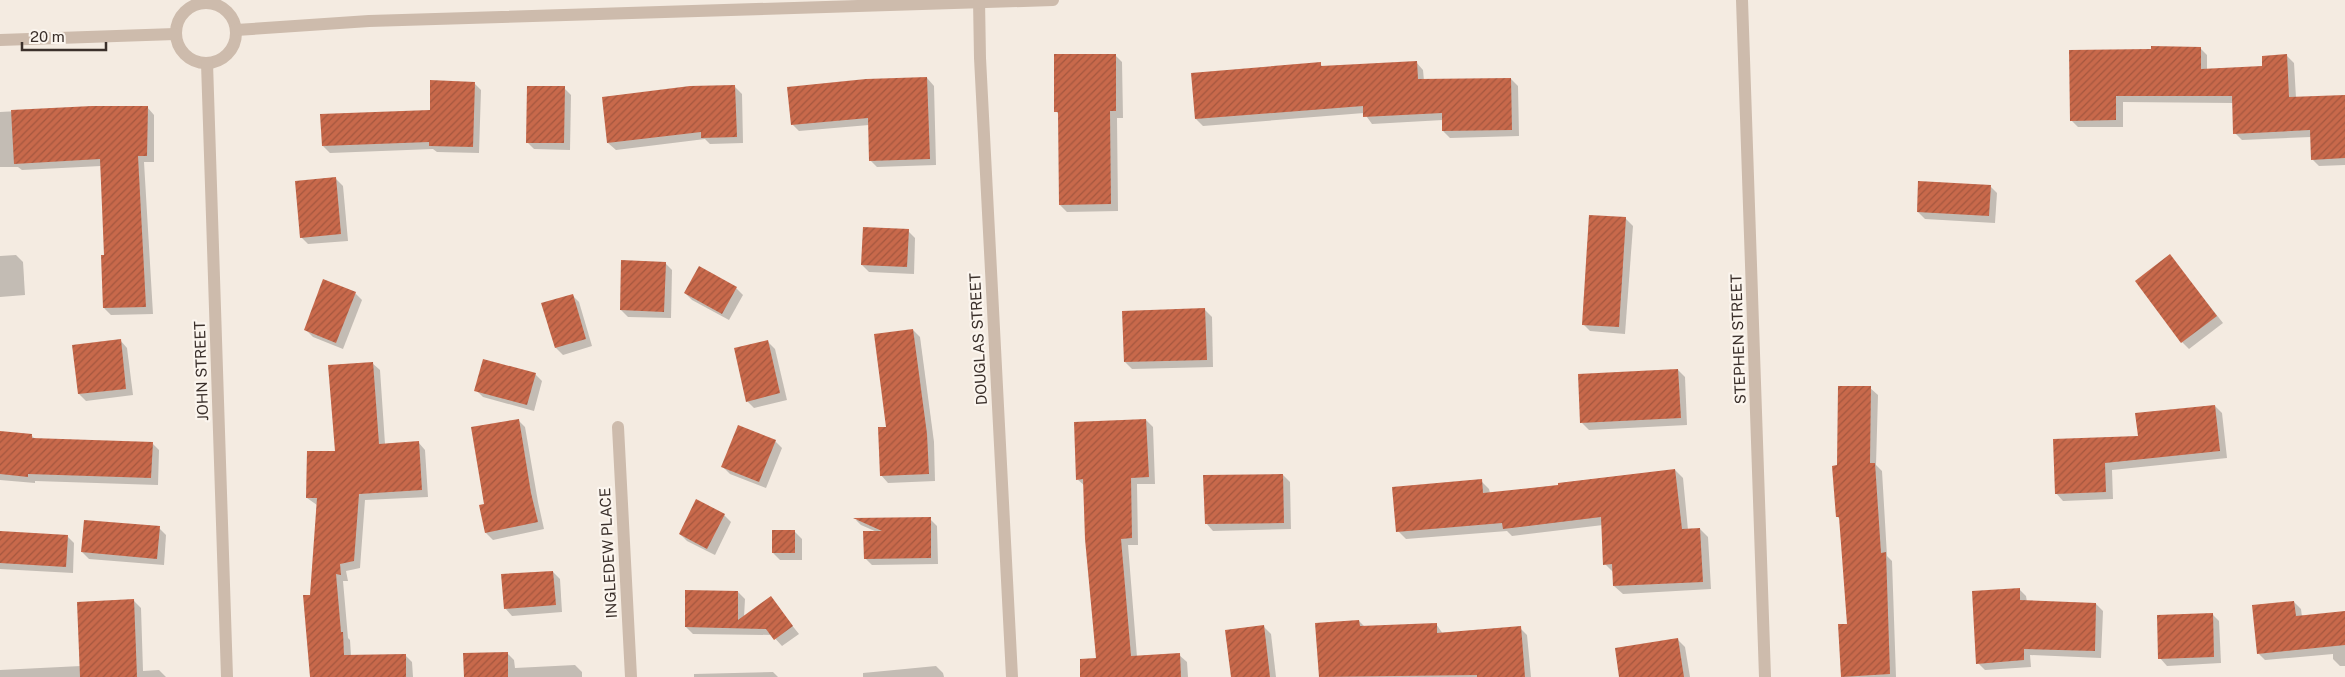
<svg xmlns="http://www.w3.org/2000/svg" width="2345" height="677" font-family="'Public Sans',sans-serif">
  <defs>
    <pattern id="building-hatch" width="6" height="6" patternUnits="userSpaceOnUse" patternTransform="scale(1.25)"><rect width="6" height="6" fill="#c8694b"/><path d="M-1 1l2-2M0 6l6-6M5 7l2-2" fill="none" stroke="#a4573f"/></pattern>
  </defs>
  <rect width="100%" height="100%" fill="#f4ebe1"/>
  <g fill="#0003">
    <polygon points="2200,48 2207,55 2207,70 2264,67 2287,56 2294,63 2296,98 2345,96 2345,165 2319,166 2312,159 2311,137 2242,140 2235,133 2233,103 2123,102 2123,127 2078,127 2071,120"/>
    <polygon points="1115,55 1122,62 1123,118 1117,118 1118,211 1067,212 1060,205 1059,115 1056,111"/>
    <polygon points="1416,62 1423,70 1424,81 1511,79 1518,86 1519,136 1450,138 1443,131 1443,120 1372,124 1364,113 1203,126 1196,119 1320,64 1323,67"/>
    <polygon points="927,78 934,86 936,165 877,167 870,160 869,125 799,131 792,124"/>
    <polygon points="474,83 481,90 479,153 437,152 433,149 330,153 323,146 431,111"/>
    <polygon points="735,87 742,94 743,143 710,144 705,139 616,150 608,143"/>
    <polygon points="564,88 571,95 570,150 534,149 527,142"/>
    <polygon points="92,107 147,107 154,115 154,162 144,162 153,314 111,315 104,308 106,256 101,166 22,170 18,167 0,167 0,112"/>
    <polygon points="336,179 343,186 348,241 308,244 301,237"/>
    <polygon points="1990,186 1997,193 1995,223 1925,219 1918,212"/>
    <polygon points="1625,218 1633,226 1625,334 1590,331 1583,324"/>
    <polygon points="908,231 915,238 914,274 869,272 862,265"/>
    <polygon points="16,255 23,262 25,295 0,297 0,256"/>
    <polygon points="2170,256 2223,323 2189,349 2182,342"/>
    <polygon points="665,263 672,270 671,318 628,317 621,310"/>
    <polygon points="736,288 743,295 729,320 692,300 685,293"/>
    <polygon points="355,293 362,300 343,349 313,337 306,330"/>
    <polygon points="572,295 579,302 592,346 563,355 556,348 543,304"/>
    <polygon points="1205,310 1212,317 1213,367 1132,369 1125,362"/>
    <polygon points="913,330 920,337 934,442 935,481 888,483 881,475 887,428"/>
    <polygon points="120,340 127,348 133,395 86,401 79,394"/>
    <polygon points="768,342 775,349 787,400 754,408 747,401"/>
    <polygon points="372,363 380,370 385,444 418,442 425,450 428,497 365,500 360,568 346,571 348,581 343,581 348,638 350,640 351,656 405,655 412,662 413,677 311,677 311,596 317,505 307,498 336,452"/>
    <polygon points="1678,370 1685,377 1687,425 1589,430 1582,423"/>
    <polygon points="535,374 542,381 534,411 483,397 476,390"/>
    <polygon points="1870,388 1878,395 1876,465 1882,471 1887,556 1892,561 1896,677 1843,677 1849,625 1841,521 1837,516 1838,467"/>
    <polygon points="2215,406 2222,413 2227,458 2112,470 2113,499 2063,501 2056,493 2139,437"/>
    <polygon points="518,420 525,427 538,502 544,529 493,540 486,533 480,506 485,505"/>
    <polygon points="1146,420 1153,427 1155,484 1137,484 1138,545 1128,545 1137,657 1179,655 1187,662 1188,677 1086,677 1097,659 1085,486 1077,479"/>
    <polygon points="0,432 31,435 35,439 152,443 159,450 158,485 35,481 35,483 0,480"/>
    <polygon points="775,441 782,448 766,488 730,474 723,467"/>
    <polygon points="1675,470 1683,478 1688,530 1700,529 1708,537 1711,589 1623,594 1614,586 1613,572 1605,564 1603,525 1512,536 1507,531 1406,539 1398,531 1481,481 1489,489 1490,493 1560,486"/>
    <polygon points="1283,475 1290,482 1291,529 1213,531 1206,523"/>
    <polygon points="724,515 731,522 715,555 687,541 680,534"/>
    <polygon points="930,519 937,526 938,564 872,565 865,558 877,532 861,525 856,520"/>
    <polygon points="159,528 166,535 164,565 89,559 82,552"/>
    <polygon points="0,532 67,536 74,543 73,573 0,569"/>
    <polygon points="795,532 802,539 802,560 780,560 773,553"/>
    <polygon points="553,572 560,579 562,612 512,616 505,608"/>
    <polygon points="2019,589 2026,596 2027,602 2096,604 2103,611 2101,658 2030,655 2031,667 1985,670 1978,663"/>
    <polygon points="738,592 745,599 744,617 770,598 799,634 782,646 772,635 693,634 686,627"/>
    <polygon points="134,601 141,608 143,671 159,670 166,677 0,677 0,670 81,666"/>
    <polygon points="2294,602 2301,609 2302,617 2345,612 2345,666 2340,666 2333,659 2333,654 2265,660 2258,653"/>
    <polygon points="2212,614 2219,621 2221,663 2167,666 2160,658"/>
    <polygon points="1359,621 1365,627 1436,624 1443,634 1520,628 1527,635 1531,677 1320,677 1316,625"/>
    <polygon points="1264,627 1271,634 1276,677 1232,677"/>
    <polygon points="1678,640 1685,647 1690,677 1620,677"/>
    <polygon points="507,653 514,660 515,668 575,665 582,672 582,677 465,677"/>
    <polygon points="936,666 943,673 944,677 863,677 863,673"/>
    <polygon points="773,672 778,677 694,677 694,674"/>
  </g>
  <g fill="url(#building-hatch)">
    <polygon points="2151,46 2201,47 2201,69 2262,66 2262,56 2287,54 2289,97 2345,95 2345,158 2311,160 2310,130 2233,134 2232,96 2116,96 2116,120 2070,121 2069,50 2151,49"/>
    <polygon points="1054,54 1116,54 1116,111 1110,111 1111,204 1059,205 1058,112 1054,112"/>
    <polygon points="1417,61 1418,79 1511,78 1512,130 1442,131 1442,113 1363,117 1363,106 1195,119 1191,73 1321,62 1321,66"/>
    <polygon points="927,77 930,159 869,161 868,118 791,125 787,87 866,79"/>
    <polygon points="430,80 475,82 473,147 429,146 429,142 322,146 320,114 430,110"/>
    <polygon points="735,85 737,137 701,138 701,132 607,143 602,97 690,86"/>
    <polygon points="527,86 565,86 564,143 526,143"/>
    <polygon points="92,106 148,106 147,156 138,156 146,307 103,308 101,255 104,255 100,159 14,164 11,110"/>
    <polygon points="336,177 341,234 300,238 295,181"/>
    <polygon points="1918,181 1991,185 1989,216 1917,212"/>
    <polygon points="1589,215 1626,217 1619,327 1582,325"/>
    <polygon points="863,227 909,229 907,267 861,265"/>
    <polygon points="2170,254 2217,316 2181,343 2135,281"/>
    <polygon points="621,260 666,262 664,312 620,310"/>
    <polygon points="699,266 737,287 722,314 684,293"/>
    <polygon points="323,279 356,292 336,343 304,330"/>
    <polygon points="573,294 586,339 555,348 541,303"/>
    <polygon points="1205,308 1207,360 1124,362 1122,311"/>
    <polygon points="913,329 927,434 929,474 880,476 878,427 886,427 874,334"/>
    <polygon points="121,339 126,389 78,394 72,345"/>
    <polygon points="768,340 780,393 746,402 734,348"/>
    <polygon points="483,359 536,373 527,405 474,391"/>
    <polygon points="373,362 379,444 419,441 422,490 359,494 354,561 340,564 341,575 336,574 341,632 343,632 344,655 406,654 406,677 310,677 303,595 310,595 317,498 306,498 307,451 335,451 328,365"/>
    <polygon points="1678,369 1681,418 1580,423 1578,374"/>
    <polygon points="1838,386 1871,386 1870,463 1875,463 1881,553 1886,552 1890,674 1841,677 1838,624 1847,624 1839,517 1836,517 1832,466 1837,465"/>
    <polygon points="2215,405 2220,451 2105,463 2106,492 2055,494 2053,439 2138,436 2135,413"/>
    <polygon points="519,419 531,493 538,522 485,533 479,505 484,504 471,427"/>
    <polygon points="1146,419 1149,477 1131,478 1132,538 1121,539 1131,656 1180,653 1181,677 1080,677 1080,659 1096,658 1085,539 1083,479 1076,480 1074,422"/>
    <polygon points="738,425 776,440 759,482 721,467"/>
    <polygon points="0,431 32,434 32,438 153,442 151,478 28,474 28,477 0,474"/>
    <polygon points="1675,469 1682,529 1700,528 1703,582 1613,586 1612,564 1603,565 1601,517 1503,529 1502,523 1396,532 1392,487 1482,479 1483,493 1558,485 1558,483"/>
    <polygon points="1283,474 1284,523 1205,524 1203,475"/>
    <polygon points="696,499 725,514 707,549 679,534"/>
    <polygon points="931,517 931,558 864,559 863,531 882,531 853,518"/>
    <polygon points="84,520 160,526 157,559 81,552"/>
    <rect x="772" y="530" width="23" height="23"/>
    <polygon points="0,531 68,535 66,567 0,563"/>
    <polygon points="553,571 556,605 504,609 501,574"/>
    <polygon points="2020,588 2020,600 2096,603 2095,651 2024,649 2024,660 1976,664 1972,591"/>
    <polygon points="685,590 738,591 738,620 771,596 793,626 774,640 766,629 685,627"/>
    <polygon points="134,599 137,677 80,677 77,602"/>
    <polygon points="2294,601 2296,616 2345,611 2345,645 2257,654 2252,605"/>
    <polygon points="2213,613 2214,657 2158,659 2157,615"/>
    <polygon points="1359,620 1360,626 1437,623 1437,633 1521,626 1525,677 1477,677 1477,675 1319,677 1315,623"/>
    <polygon points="1264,625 1270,677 1231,677 1225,630"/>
    <polygon points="1678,638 1684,677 1619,677 1615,648"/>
    <polygon points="508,652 508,677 464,677 463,653"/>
  </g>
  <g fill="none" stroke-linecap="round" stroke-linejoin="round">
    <g stroke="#cdbbac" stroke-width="12">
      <polyline points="979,0 980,58 1012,677"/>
      <polyline points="1742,0 1765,677"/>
      <circle cx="206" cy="33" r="30"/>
      <polyline points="236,30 369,21 1053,0"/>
      <polyline points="0,40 175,34"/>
      <polyline points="207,63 227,677"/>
      <polyline points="618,427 631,677"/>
    </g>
  </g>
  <g text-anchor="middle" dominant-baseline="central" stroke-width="4.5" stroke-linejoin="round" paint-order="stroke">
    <g font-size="15" fill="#3b302b" stroke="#fbf5ee">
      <text transform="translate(978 339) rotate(-93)">DOUGLAS STREET</text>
      <text transform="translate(1738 339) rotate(-92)">STEPHEN STREET</text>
      <text transform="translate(201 371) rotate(-92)">JOHN STREET</text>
      <text transform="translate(608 553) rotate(-93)">INGLEDEW PLACE</text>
    </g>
  </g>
  <path d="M22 42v8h84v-8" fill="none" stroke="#3b302b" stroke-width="2.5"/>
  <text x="30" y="42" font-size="15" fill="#3b302b" stroke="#fbf5ee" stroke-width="4" paint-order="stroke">20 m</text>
</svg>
